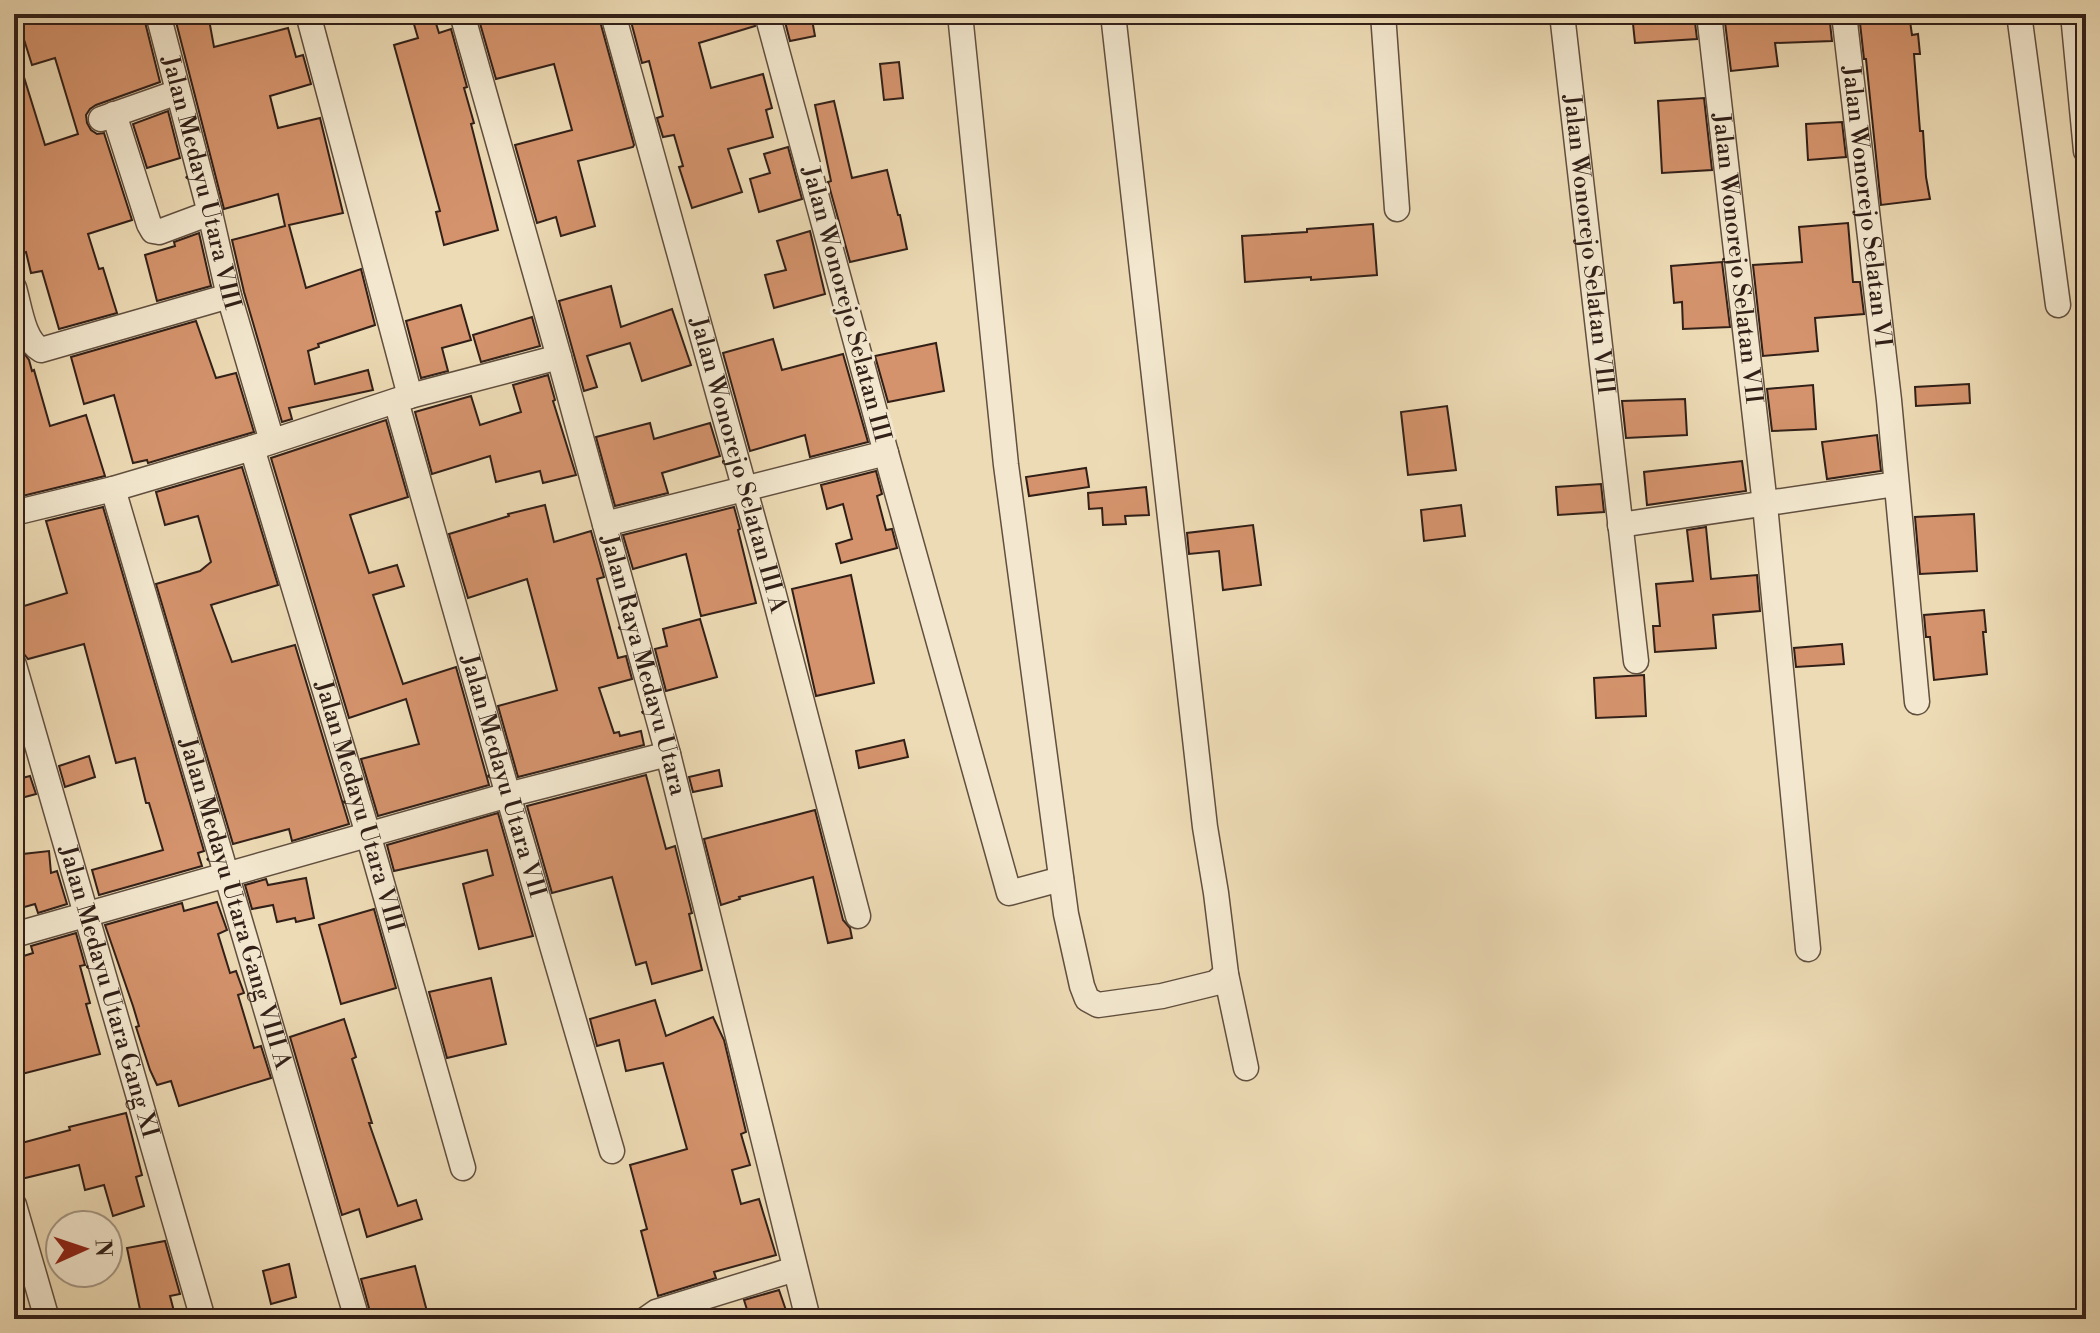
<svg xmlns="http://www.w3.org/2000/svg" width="2100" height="1333" font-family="'Libre Bodoni',serif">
  <rect width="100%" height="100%" fill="#eddbb5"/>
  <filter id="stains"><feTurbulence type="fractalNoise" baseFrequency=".0025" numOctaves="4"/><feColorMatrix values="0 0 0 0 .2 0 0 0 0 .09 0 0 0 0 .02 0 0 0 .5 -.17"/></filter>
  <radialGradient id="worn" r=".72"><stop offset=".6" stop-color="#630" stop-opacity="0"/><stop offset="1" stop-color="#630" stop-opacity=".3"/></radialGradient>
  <g fill="#d4936c" stroke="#322018" stroke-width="2">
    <polygon points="16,14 143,14 160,82 96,105 90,109 86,115 87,123 91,130 97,134 104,133 132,220 88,234 99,269 103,268 117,313 59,329 42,271 31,273 26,252 14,256 14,59 18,58 45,145 78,134 55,58 32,65"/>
    <polygon points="174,14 208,14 214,47 288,28 296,57 303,55 311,84 270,96 278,128 320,118 343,213 289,225 306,288 361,269 375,325 318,344 319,347 308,351 315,384 368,370 373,390 289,408 292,419 282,422 244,292 232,240 285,226 278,194 224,209"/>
    <polygon points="411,14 433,14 439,33 451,29 467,87 464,88 474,123 471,124 498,230 444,245 436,212 440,211 394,45 418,38"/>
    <polygon points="500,14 598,14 634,145 633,147 578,161 595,226 561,236 556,217 537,223 515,145 572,130 554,64 496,79 479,20"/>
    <polygon points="629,14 752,14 755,26 699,43 711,88 763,74 772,108 766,110 773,137 728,149 742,192 692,208 679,167 683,166 674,135 663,137 657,118 663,116 649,61 642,63"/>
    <polygon points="801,14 811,14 815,36 790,41 784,18"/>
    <polygon points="1632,14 1694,14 1697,39 1635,43"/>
    <polygon points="1724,14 1829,14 1832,41 1775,43 1778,66 1731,71"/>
    <polygon points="1859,14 1909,14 1912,35 1918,34 1920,54 1914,54 1920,131 1923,131 1926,177 1930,199 1881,205 1866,59 1864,59"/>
    <polygon points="899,62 903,98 884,100 880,64"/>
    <polygon points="1704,98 1712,170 1662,173 1658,101"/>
    <polygon points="834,101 852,178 887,170 898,215 900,215 907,249 850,262 828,182 831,181 815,105"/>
    <polygon points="168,111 180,158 147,168 133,124"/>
    <polygon points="1842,122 1846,157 1808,160 1806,124"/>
    <polygon points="788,147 802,199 759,212 750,179 770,173 764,154"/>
    <polygon points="1848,223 1853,282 1860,282 1864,314 1815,318 1818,351 1763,356 1753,265 1802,262 1799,227"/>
    <polygon points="1373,224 1377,275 1311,280 1311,277 1245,282 1242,236 1307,232 1307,229"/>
    <polygon points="810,231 825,294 774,308 765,275 786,270 777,241"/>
    <polygon points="199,233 211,286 157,301 145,255 175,246 174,242"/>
    <polygon points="1722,262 1730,327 1683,329 1682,302 1674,303 1671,266"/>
    <polygon points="611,286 621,327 672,309 691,365 642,381 630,343 587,356 597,387 584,391 559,301"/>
    <polygon points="461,305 471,340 442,348 448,371 421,378 406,321"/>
    <polygon points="532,317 540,346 481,362 473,335"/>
    <polygon points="196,321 216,378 236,373 254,432 148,463 147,460 133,463 114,395 84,404 71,357"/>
    <polygon points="773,339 782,370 843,354 868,442 810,457 805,435 750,451 723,353"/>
    <polygon points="14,340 29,360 32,371 34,370 50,426 86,415 105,476 14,498"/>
    <polygon points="936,343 944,391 888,402 875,356"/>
    <polygon points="548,375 555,400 553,401 576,475 543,483 540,471 496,482 490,456 432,474 415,412 471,396 480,425 521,412 513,385"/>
    <polygon points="1969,384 1970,403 1916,406 1915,387"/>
    <polygon points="1813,385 1816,429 1772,431 1767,389"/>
    <polygon points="1685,399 1687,435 1626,438 1622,401"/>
    <polygon points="1447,406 1456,470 1408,475 1401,412"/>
    <polygon points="386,420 408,497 350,515 369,573 397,565 404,586 373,595 403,684 456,667 489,785 378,816 361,759 419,744 406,699 349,718 271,458"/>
    <polygon points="650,423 654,439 710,423 720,456 662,473 668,493 615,506 596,437"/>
    <polygon points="1877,435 1881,471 1827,479 1822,442"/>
    <polygon points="1742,461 1746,491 1647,505 1644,472"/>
    <polygon points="242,467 278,585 211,605 232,662 295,645 349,824 292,841 289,829 233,844 156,584 200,571 211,562 198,516 165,525 156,492"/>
    <polygon points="1086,468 1089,487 1029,496 1026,477"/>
    <polygon points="876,471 882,494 877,496 886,530 892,529 897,548 841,563 836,544 852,539 843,504 827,509 821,485"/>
    <polygon points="1601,484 1604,512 1558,515 1556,487"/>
    <polygon points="1146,487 1149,515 1125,516 1126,524 1103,525 1102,508 1089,509 1088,493"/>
    <polygon points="545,505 554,542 591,531 604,577 597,579 618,658 626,656 632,679 599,688 614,733 619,732 620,736 641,731 644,745 518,777 498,706 557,690 527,579 468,598 449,534 509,516 508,514"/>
    <polygon points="1461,505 1465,536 1424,541 1421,510"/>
    <polygon points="103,507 204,851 198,853 202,866 99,895 92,870 163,850 149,803 146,803 135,758 116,763 84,644 28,659 24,654 16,650 14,642 14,609 67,593 46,521"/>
    <polygon points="734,507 740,529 738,530 756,603 701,616 686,554 633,569 623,535"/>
    <polygon points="1974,514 1977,571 1920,574 1915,517"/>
    <polygon points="1253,525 1261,585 1223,590 1219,551 1189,554 1187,533"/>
    <polygon points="1706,527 1711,579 1757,575 1760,611 1713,615 1716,648 1655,652 1653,626 1660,626 1656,584 1693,581 1687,530"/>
    <polygon points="851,575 874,683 816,696 792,589"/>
    <polygon points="1984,610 1986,632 1983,632 1987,674 1934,680 1930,637 1926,637 1924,615"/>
    <polygon points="700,619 717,677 666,691 655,649 667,646 663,629"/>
    <polygon points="1842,644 1844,664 1796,667 1794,648"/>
    <polygon points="1644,675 1646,716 1596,718 1594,678"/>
    <polygon points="904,740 908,757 859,768 856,751"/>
    <polygon points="89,756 95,777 65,787 59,766"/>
    <polygon points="719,770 722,786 693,792 689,777"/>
    <polygon points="646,775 666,849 675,846 692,913 689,914 702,970 652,984 646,962 636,965 612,877 552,893 527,806"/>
    <polygon points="30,776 36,794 14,800 14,780"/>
    <polygon points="815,810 843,920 850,928 852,938 828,943 813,877 739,897 740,899 721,905 704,839"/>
    <polygon points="498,813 533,936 479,949 463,884 493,875 487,850 394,871 387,845"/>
    <polygon points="49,851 51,873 57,871 67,904 38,913 35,904 14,910 14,855"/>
    <polygon points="306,878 314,918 296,922 295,918 277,922 273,905 252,909 245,885 266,879 268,885"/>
    <polygon points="217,902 227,930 218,934 230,973 236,971 244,993 238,995 254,1048 261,1046 271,1078 179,1106 171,1081 157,1085 150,1070 136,1027 139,1026 133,1006 105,925 182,903 184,911"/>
    <polygon points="374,909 396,988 341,1004 319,925"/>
    <polygon points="76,933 85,965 80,966 90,1003 86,1004 100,1054 14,1076 14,959 33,953 31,946"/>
    <polygon points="491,978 506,1044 447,1058 429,992"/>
    <polygon points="655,1000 666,1036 713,1017 724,1040 746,1132 741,1134 750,1165 732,1170 741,1204 759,1199 776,1255 714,1272 716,1278 658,1296 641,1231 647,1229 630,1165 687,1149 663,1063 626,1071 619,1040 597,1046 590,1019"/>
    <polygon points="344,1019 356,1057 352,1059 372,1123 369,1123 398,1206 416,1200 422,1219 367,1237 359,1209 342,1215 290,1037"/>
    <polygon points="126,1113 142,1175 136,1177 144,1206 113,1216 104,1185 85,1190 79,1165 17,1180 14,1168 14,1145 70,1130 69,1127"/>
    <polygon points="165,1241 180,1294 170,1296 176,1319 142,1319 127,1248"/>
    <polygon points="289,1264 296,1297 271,1304 263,1271"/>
    <polygon points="415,1266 429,1319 372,1319 361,1279"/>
    <polygon points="779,1290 789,1319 750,1319 744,1300"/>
  </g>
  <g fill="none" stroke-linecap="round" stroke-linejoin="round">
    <defs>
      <g id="street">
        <path id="s1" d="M158,14L210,213L229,296L272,441"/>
        <polyline points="308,14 410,396"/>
        <path id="s2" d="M462,14L559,357L668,754L808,1319"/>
        <path id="s3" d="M613,14L773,591L858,916"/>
        <polyline points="960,14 1006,465 1066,914 1082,986 1087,999 1098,1005 1162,996 1215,983 1226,974"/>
        <polyline points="1113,14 1205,827 1216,893 1226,974 1246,1068"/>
        <polyline points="1383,14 1397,209"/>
        <path id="s4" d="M1562,14L1636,661"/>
        <path id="s5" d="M1709,14L1765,505L1808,949"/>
        <path id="s6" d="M1844,14L1889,400L1917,702"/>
        <polyline points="2019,14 2058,305"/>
        <polyline points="2073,14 2086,151"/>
        <polyline points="114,114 149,224 153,231 159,232 210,213"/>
        <polyline points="101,119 178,92"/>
        <path d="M14,288C20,308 23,340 41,350L229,296"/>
        <path id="s7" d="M396,401L508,795L612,1151"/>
        <path id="s8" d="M252,448L368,834L463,1168"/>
        <polyline points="886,453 1009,893 1061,879"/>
        <path id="s9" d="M113,489L357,1319"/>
        <polyline points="14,513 113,489 252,448 410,396 559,357"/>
        <polyline points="605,524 886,453 767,14"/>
        <polyline points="1620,525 1896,484"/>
        <path id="s10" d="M14,665L203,1319"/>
        <polyline points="14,935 508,795 668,754"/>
        <polyline points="14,1205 47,1319"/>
        <polyline points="646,1319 656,1312 795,1269"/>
      </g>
    </defs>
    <use href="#street" stroke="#614f3f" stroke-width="27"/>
    <use href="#street" stroke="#f3e8cf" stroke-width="24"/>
  </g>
  <g text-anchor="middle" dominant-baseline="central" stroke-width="6" stroke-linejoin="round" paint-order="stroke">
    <g font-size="24" fill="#322018" stroke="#f3e8cf">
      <text stroke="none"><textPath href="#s1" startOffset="174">Jalan Medayu Utara VIII</textPath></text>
      <text stroke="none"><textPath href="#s6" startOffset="194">Jalan Wonorejo Selatan VI</textPath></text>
      <text stroke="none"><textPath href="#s4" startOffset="232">Jalan Wonorejo Selatan VIII</textPath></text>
      <text stroke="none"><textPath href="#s5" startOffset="246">Jalan Wonorejo Selatan VII</textPath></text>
      <text transform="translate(846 304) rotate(75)">Jalan Wonorejo Selatan III</text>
      <text stroke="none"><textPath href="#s3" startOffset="468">Jalan Wonorejo Selatan III A</textPath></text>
      <text stroke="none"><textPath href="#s2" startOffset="676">Jalan Raya Medayu Utara</textPath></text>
      <text stroke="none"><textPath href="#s7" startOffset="390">Jalan Medayu Utara VII</textPath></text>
      <text stroke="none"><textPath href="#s8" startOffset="374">Jalan Medayu Utara VIII</textPath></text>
      <text stroke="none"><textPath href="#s9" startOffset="432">Jalan Medayu Utara Gang VIII A</textPath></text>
      <text stroke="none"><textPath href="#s10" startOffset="340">Jalan Medayu Utara Gang XI</textPath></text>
    </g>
  </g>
  <rect width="2100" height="1333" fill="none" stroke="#eddbb5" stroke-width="48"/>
  <rect x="16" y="16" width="2068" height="1301" fill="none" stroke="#322018" stroke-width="4"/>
  <rect x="24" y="24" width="2052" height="1285" fill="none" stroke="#322018" stroke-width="2"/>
  <g transform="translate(84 1249) rotate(87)"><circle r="38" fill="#f3e8cf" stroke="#a69886" stroke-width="2"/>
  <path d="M0-6L14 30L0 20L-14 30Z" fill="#8f2418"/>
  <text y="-12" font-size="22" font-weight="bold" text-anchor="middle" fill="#322018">N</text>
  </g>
  <rect width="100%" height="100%" filter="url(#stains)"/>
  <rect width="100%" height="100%" fill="url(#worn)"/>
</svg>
